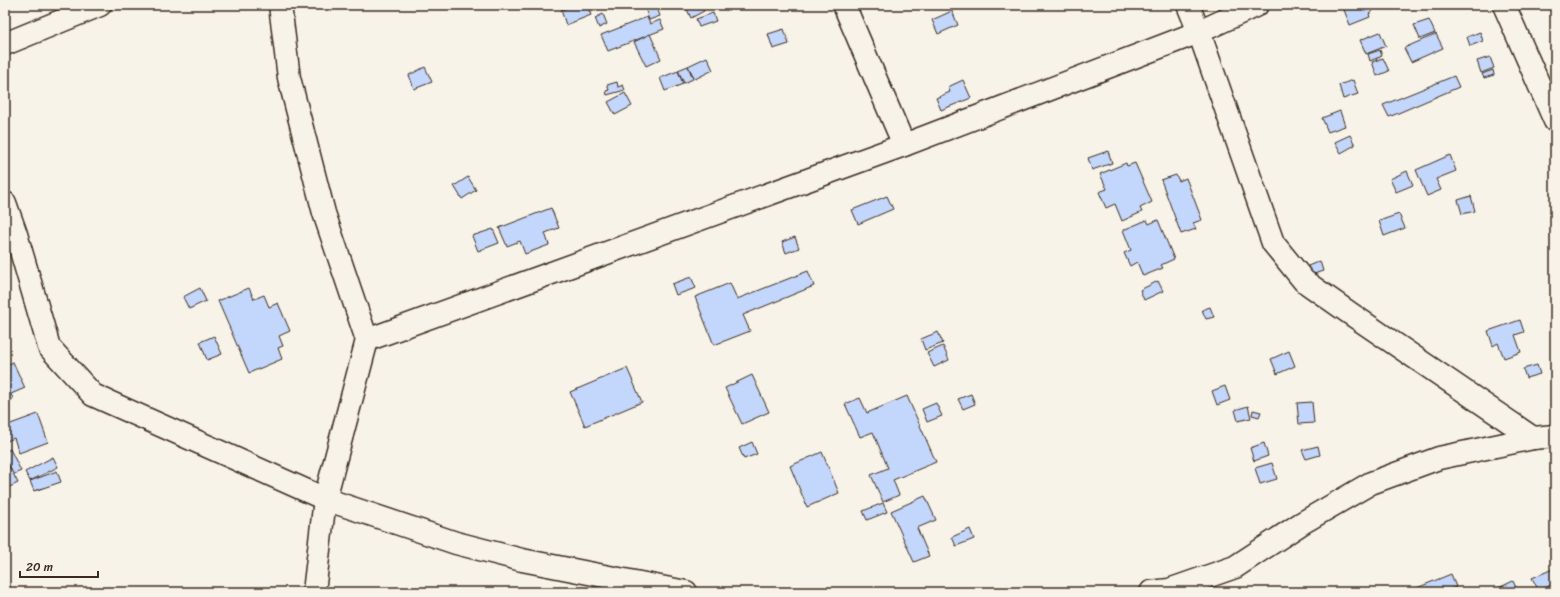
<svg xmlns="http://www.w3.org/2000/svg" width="1560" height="597" font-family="Sriracha,sans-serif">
  <rect width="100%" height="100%" fill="#f7f3e8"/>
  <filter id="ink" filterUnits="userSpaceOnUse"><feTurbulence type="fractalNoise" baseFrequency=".025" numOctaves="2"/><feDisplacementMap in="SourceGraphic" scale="8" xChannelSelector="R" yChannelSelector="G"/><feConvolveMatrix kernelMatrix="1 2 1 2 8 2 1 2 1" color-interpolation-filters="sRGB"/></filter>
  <g filter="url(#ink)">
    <g fill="#c3d6fb" stroke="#3b2a1e">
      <polygon points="575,5 587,5 591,15 566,25 561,10"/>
      <polygon points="644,5 656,5 660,16 649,20"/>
      <polygon points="685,5 701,5 704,11 691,18"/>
      <polygon points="1354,5 1371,5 1373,11 1369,14 1370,17 1350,25 1344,10"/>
      <polygon points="952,11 958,25 938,34 932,20"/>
      <polygon points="713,13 716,21 699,27 696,19"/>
      <polygon points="603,14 607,24 599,28 595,18"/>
      <polygon points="647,17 650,24 660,20 664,29 608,51 601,35"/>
      <polygon points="1429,20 1435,33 1420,39 1414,25"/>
      <polygon points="784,29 789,44 773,49 768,34"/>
      <polygon points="1380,32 1386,46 1366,54 1360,40"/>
      <polygon points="1480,32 1483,41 1470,46 1467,37"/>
      <polygon points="650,34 661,59 646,66 634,42"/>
      <polygon points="1436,34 1443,48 1411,62 1404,48"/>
      <polygon points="1380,50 1382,56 1370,61 1368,54"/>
      <polygon points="707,57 713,70 695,79 688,66"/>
      <polygon points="1490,57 1494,68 1481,73 1477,61"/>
      <polygon points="1383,58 1389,71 1377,76 1372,62"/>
      <polygon points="688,66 693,79 684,83 678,70"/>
      <polygon points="425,67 432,82 414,89 409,75"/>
      <polygon points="1493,70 1494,75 1484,78 1482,74"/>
      <polygon points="678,71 683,84 665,91 660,78"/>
      <polygon points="1454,76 1459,87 1389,117 1383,105"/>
      <polygon points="963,80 971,98 941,110 936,98 950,92 948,87"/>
      <polygon points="1353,80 1358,94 1343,99 1339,85"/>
      <polygon points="617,82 618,87 623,85 625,90 607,95 606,91 609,90 607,85"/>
      <polygon points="625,93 632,106 615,115 608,102"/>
      <polygon points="1340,111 1345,126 1328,132 1322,118"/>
      <polygon points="1350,135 1355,145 1341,153 1335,142"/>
      <polygon points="1108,151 1112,163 1092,170 1088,158"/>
      <polygon points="1450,155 1456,171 1436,179 1441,190 1427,196 1416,170"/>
      <polygon points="1126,163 1127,166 1135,163 1152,202 1140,208 1142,212 1122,221 1115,204 1106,208 1099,192 1107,189 1100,174"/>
      <polygon points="1407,171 1413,185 1396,192 1390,179"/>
      <polygon points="1176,175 1179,181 1186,178 1202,220 1193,223 1196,229 1181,234 1161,180"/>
      <polygon points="468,177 476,190 462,199 454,186"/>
      <polygon points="887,196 893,209 858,224 852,210"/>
      <polygon points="1471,196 1475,211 1462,214 1458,200"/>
      <polygon points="551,208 559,228 545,233 549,245 525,254 520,241 507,246 499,228"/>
      <polygon points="1399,214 1405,228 1384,236 1379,221"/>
      <polygon points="1147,220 1149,224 1158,220 1174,259 1161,265 1163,268 1143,276 1137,262 1130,266 1124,253 1131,250 1123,230"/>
      <polygon points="493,229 499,243 478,251 472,236"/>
      <polygon points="795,237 799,248 786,253 782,242"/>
      <polygon points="1320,261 1323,271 1311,275 1308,266"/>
      <polygon points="808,271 814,286 743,315 750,331 714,345 695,297 730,283 737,299"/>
      <polygon points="691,277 696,288 676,295 672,284"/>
      <polygon points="1158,281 1163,291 1144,300 1140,290"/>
      <polygon points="200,288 206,301 189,309 183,297"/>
      <polygon points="249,288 254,299 264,295 269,307 278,303 290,331 279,336 283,346 278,348 282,359 249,373 218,301"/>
      <polygon points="1210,307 1214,317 1206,319 1202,310"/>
      <polygon points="1520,320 1524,332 1515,335 1521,352 1504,358 1498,343 1493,346 1488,331"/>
      <polygon points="938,332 943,343 925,350 921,339"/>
      <polygon points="214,336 222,354 207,360 200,342"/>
      <polygon points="943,346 949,360 934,367 927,353"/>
      <polygon points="1289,351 1295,366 1277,374 1271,359"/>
      <polygon points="13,362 25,388 11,394 13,399 5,403 5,366"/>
      <polygon points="1537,365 1540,374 1526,378 1523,369"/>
      <polygon points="627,368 642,402 585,426 570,392"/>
      <polygon points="752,375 769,412 742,424 725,388"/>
      <polygon points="1225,386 1230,400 1217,405 1212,391"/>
      <polygon points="971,394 975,404 963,409 958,399"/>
      <polygon points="907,396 936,462 893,480 899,495 883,502 871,475 888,468 873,432 860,437 845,404 860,398 867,413"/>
      <polygon points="1312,402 1314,423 1299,424 1297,403"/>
      <polygon points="936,403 942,416 927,422 922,409"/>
      <polygon points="1248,406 1251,418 1238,421 1235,410"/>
      <polygon points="1253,410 1261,412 1259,417 1252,415"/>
      <polygon points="38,414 48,442 19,453 14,438 5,442 5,426"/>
      <polygon points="752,442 757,454 744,459 739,448"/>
      <polygon points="1264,443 1268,456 1254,461 1250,448"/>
      <polygon points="1318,446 1320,455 1306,459 1302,450"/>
      <polygon points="10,449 21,471 5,478 5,452"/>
      <polygon points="822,452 839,493 807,507 790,466"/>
      <polygon points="53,457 58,467 30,481 25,472"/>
      <polygon points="7,462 18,483 5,489 5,463"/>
      <polygon points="1272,463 1277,479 1260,484 1255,468"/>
      <polygon points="57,471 61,482 34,491 30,481"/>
      <polygon points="925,496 936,520 917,528 929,556 914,562 891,511"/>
      <polygon points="883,503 887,512 867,520 863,511"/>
      <polygon points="970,529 974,539 956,546 952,537"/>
      <polygon points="1555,568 1555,583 1539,591 1532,578"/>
      <polygon points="1451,574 1456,587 1443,592 1407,592"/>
      <polygon points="1513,581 1518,592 1490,592"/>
    </g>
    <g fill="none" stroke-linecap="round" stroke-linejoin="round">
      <defs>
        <g id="minor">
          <polyline points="280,5 289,78 324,213 367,340 325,499 314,592"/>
          <polyline points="844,5 904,145"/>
          <polyline points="1257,5 1199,32 1273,243 1304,281 1351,314 1533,438"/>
          <polyline points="1504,5 1555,121"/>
          <polyline points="5,44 100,5"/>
          <polyline points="5,203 16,234 49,347 93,395 325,499 456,543 522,560 686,592"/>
          <polyline points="367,340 904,145 1199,32 1188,5"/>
          <polyline points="1151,592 1169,590 1235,567 1302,523 1371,483 1439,458 1533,438 1555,436"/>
        </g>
      </defs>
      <use href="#minor" stroke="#3b2a1e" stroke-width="25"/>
      <use href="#minor" stroke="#f7f3e8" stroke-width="22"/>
    </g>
  </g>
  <rect width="1560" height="597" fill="none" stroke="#f7f3e8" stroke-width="20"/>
  <rect x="10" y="10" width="1540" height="577" fill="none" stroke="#3b2a1e" stroke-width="1.5" filter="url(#ink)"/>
  <path d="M20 571v6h78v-6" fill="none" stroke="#3b2a1e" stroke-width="2"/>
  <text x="26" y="571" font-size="12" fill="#3b2a1e" stroke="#f7f3e8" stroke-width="3" paint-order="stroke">20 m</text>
</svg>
